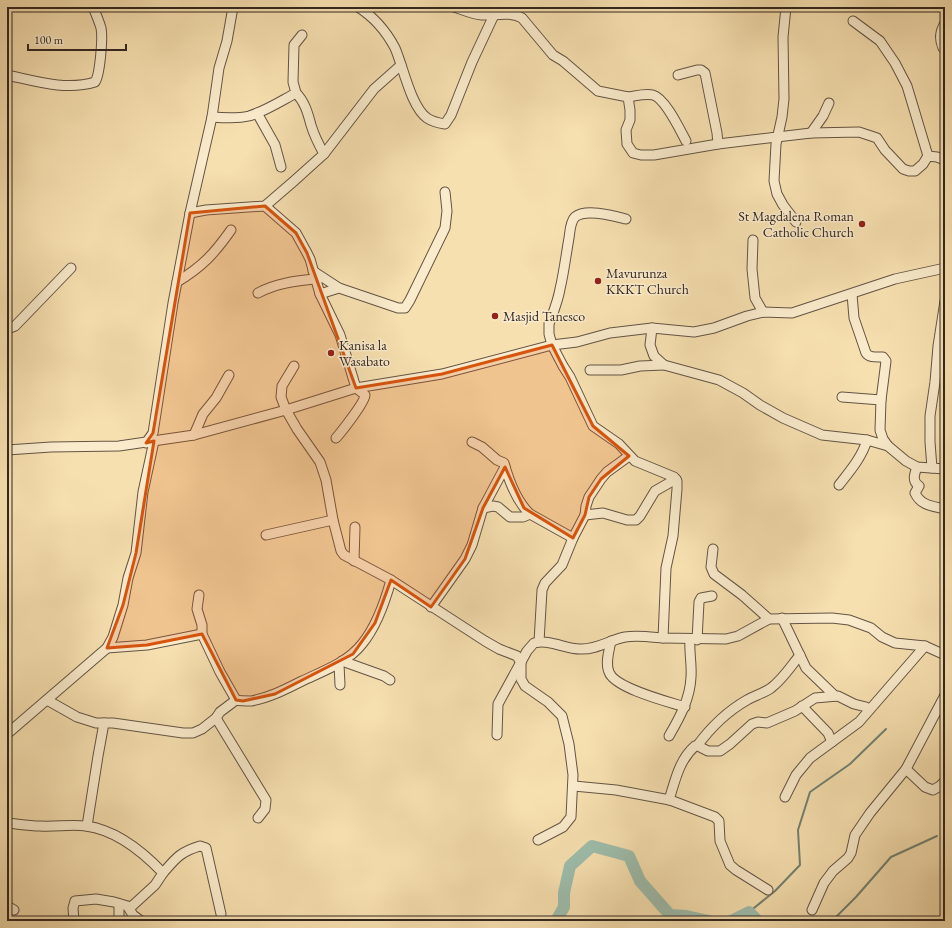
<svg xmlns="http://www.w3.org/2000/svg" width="952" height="928" font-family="'EB Garamond',serif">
  <rect width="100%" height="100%" fill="#f7e0b0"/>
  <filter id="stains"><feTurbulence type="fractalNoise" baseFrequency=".005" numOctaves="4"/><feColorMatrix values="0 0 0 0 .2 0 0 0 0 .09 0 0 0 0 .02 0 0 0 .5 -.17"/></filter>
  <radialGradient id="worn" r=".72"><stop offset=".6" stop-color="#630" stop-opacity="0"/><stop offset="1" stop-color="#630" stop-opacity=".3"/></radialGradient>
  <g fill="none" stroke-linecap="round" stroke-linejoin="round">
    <g stroke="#728174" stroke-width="2">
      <polyline points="749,912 775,891 800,865 798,830 810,792 850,764 886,729"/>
      <polyline points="832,921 856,897 891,857 937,836"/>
    </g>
    <g stroke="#9dbdac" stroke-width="12">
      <polyline points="556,921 564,907 564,893 570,866 592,846 629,856 640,881 670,915 686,916 709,921"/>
      <polyline points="731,921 749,912 758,921"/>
    </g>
    <defs>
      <g id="minor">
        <path d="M358,7C374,17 386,31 395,48C403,66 411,107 427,118C433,122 438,123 445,124L451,115L472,62L494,15L496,7"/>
        <path d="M454,7C463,10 472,14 482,15C495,16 509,11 522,18L553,55L563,61L598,91L628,97L630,110V120L626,130L627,144L633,153L641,155H654L718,144L811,133L859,132L877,138L885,150L903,169L909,171H915L923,164L928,156L937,157L945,160"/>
        <polyline points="786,7 783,37 784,99 782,117 776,144 774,181 777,194 783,205 796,222"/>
        <polyline points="853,21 880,41 895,63 907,86 928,156"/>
        <path d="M943,48C939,38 940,32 945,23"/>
        <path d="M7,75C35,81 66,91 95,82C100,75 103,37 101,28C99,21 96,14 93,7"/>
        <polyline points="678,75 697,70 701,70 705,73 717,133 718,144"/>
        <path d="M628,97C636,96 645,93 653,95C665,98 680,130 686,141"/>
        <polyline points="257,113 275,145 281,167"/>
        <path d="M212,117C224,118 237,119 249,116C266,111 281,101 296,93L293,82L294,45L302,35"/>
        <polyline points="811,133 823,116 829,103"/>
        <polyline points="324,154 374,89 401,65"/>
        <path d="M265,206L296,233L307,253L310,259L320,294L340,335L356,388L365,395C365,402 342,431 336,438"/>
        <path d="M190,213L206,210L265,206L294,181L324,154C319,145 314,135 311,125C308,114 305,102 296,93"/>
        <path d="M626,219C614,216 586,208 575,217C570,222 570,232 569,238C566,255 564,272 560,289C558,301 553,313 549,324V334L552,345L563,366L570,377L593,426L619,444L635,461L674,477L677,481V489L673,536L666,568L663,638L726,639L738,636L769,619L832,618L849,620L871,628L882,637L895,643L925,646L945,655"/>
        <polyline points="753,240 752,269 755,298 763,312"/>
        <polyline points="313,271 339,288 398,308 405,308 410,300 445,228 447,211 445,192"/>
        <path d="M177,282C203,266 214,254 231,230"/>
        <path d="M258,293C276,283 296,281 315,279"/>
        <polyline points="320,294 339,288"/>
        <path d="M852,294L854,318L866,353C869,358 877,357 883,357L886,361L881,400L880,430L883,439L888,446"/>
        <polyline points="652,328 650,345 654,356 664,365 719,380 743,393 760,405 783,418 822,435 867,440 888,446 906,461 917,467 945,469"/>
        <polyline points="7,329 15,326 71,268"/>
        <polyline points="294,366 282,386 281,397 286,410 297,429 320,462 326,480 333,520 341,551 344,555 391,580 485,641 499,649 517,656 521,663 521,679 525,686 548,702 562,716 569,744 573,775 571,817 563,827 538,840"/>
        <polyline points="590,370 621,370 640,366 664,365"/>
        <polyline points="842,397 881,400"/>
        <polyline points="194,435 203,414 216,398 229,375"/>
        <path d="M472,442L482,447L497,460L504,463C509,481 516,501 530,514L573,538"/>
        <polyline points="146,443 153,433 173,303 190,213 212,117 219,68 227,41 233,7"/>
        <polyline points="7,450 51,447 119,446 194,435 286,410 356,388 442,374 552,345 577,342 610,333 652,328 694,332 714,328 747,316 763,312 792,313 895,279 945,268"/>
        <path d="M917,467C914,475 912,481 919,486L915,493C921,506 933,506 945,509"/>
        <polyline points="932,468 930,442 930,416 935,382 938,346 945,301"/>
        <path d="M839,485C850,471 862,457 867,440"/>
        <polyline points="483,508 493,506 498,507 510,517 523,517 530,514"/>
        <polyline points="585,515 603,513 627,520 636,520 640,516 655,491 676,479"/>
        <polyline points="266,535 333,520"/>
        <polyline points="713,549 711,567 714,574 742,595 769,619"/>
        <polyline points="354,561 355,527"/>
        <polyline points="431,607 465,559 472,545 483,508 505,467"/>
        <polyline points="782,618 806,668 835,696"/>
        <polyline points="697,640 699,602 701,598 712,596"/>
        <path d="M611,641C609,651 605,663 609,672C614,688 669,702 685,707"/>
        <polyline points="539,642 542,590 545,583 562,565 573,538 585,515 586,506 589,497 601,479 607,472 629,456"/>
        <polyline points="107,648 147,645 202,634"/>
        <polyline points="342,661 384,676 390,680"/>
        <polyline points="339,664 340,685"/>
        <polyline points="47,700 77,717 96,723 113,723 183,733 193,733 202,729 216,718 220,712 236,700 220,672 202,634 202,625 197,609 199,595"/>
        <path d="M236,700C241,701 246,701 251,701C269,698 286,689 302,681C323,671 347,663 362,644C376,627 385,602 391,580"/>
        <polyline points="802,706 828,733 832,742"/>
        <polyline points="216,718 266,800 265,809 258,818"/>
        <polyline points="7,734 107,648 113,637 123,605 128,578 136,553 143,492 154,441"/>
        <path d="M497,735L498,704L527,651L534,643C550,639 565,649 580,649C596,650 610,640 625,637C637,635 651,637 663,638"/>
        <path d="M669,736C680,717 690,699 691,677C692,665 689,652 690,639"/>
        <path d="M697,746C711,727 726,712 747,700C754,696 764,693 771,688C783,679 791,666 800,655"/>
        <polyline points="906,769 925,787 933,790 940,786 945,781"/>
        <polyline points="574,786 616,790 670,800 715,817 719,821 720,841 730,865 736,870 768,890"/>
        <polyline points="785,797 796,775 810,758 859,722 925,646"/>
        <path d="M669,800C675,781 679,760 695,746H698L708,751H720L730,744L752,724L758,722L767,723L795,711L815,698L838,696L854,704L866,707"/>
        <path d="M7,823C18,824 29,826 40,826C56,827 71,824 86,826C117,830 143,852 163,873L155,885L131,907L114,902L96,899L75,901L73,908L74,921"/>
        <polyline points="87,826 98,756 104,723"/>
        <path d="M163,873C176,858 180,852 200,846L206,848L221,914"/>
        <polyline points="7,906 14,910"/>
        <polyline points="128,907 133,915 141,921"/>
        <polyline points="812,910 824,883 833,871 848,858 851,853 855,835 870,813 906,769 945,695"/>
        <polyline points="119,921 119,904"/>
      </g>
    </defs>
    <use href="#minor" stroke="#635445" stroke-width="11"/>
    <use href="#minor" stroke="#faebcc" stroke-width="9"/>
  </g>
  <path fill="#d6540e" fill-opacity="0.2" stroke="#d6540e" stroke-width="3" stroke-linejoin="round" d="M265,206L296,233L307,253L356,388L442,374L552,345L593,426L629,456L601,479L589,497L585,515L573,538L524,508L505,467L483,508L465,559L431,607L391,580L375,623L353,654L275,694L243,701L236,700L202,634L147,645L107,648L123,605L136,553L154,441L146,443L153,433L190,213Z"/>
  <g fill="#8f2418" stroke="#faebcc" stroke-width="1.5">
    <circle cx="862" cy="224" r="4"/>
    <circle cx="598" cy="281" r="4"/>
    <circle cx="495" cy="316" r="4"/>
    <circle cx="331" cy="353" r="4"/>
  </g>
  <g text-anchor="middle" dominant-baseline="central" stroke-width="3" stroke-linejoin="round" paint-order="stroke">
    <g font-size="14" fill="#322621" stroke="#faebcc" text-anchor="start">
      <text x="854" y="216" text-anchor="end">St Magdalena Roman<tspan x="854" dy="16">Catholic Church</tspan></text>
      <text x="606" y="273">Mavurunza<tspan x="606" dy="16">KKKT Church</tspan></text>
      <text x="503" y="316">Masjid Tanesco</text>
      <text x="339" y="345">Kanisa la<tspan x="339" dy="16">Wasabato</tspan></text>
    </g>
  </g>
  <rect width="952" height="928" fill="none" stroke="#f7e0b0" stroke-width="24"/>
  <rect x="8" y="8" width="936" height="912" fill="none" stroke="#322621" stroke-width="2"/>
  <rect x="12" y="12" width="928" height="904" fill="none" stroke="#322621"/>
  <path d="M28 44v6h98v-6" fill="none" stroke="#322621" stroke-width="2"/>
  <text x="34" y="44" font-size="12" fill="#322621" stroke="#faebcc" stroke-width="3" paint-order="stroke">100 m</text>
  <rect width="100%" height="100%" filter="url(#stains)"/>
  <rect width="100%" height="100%" fill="url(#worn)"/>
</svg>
